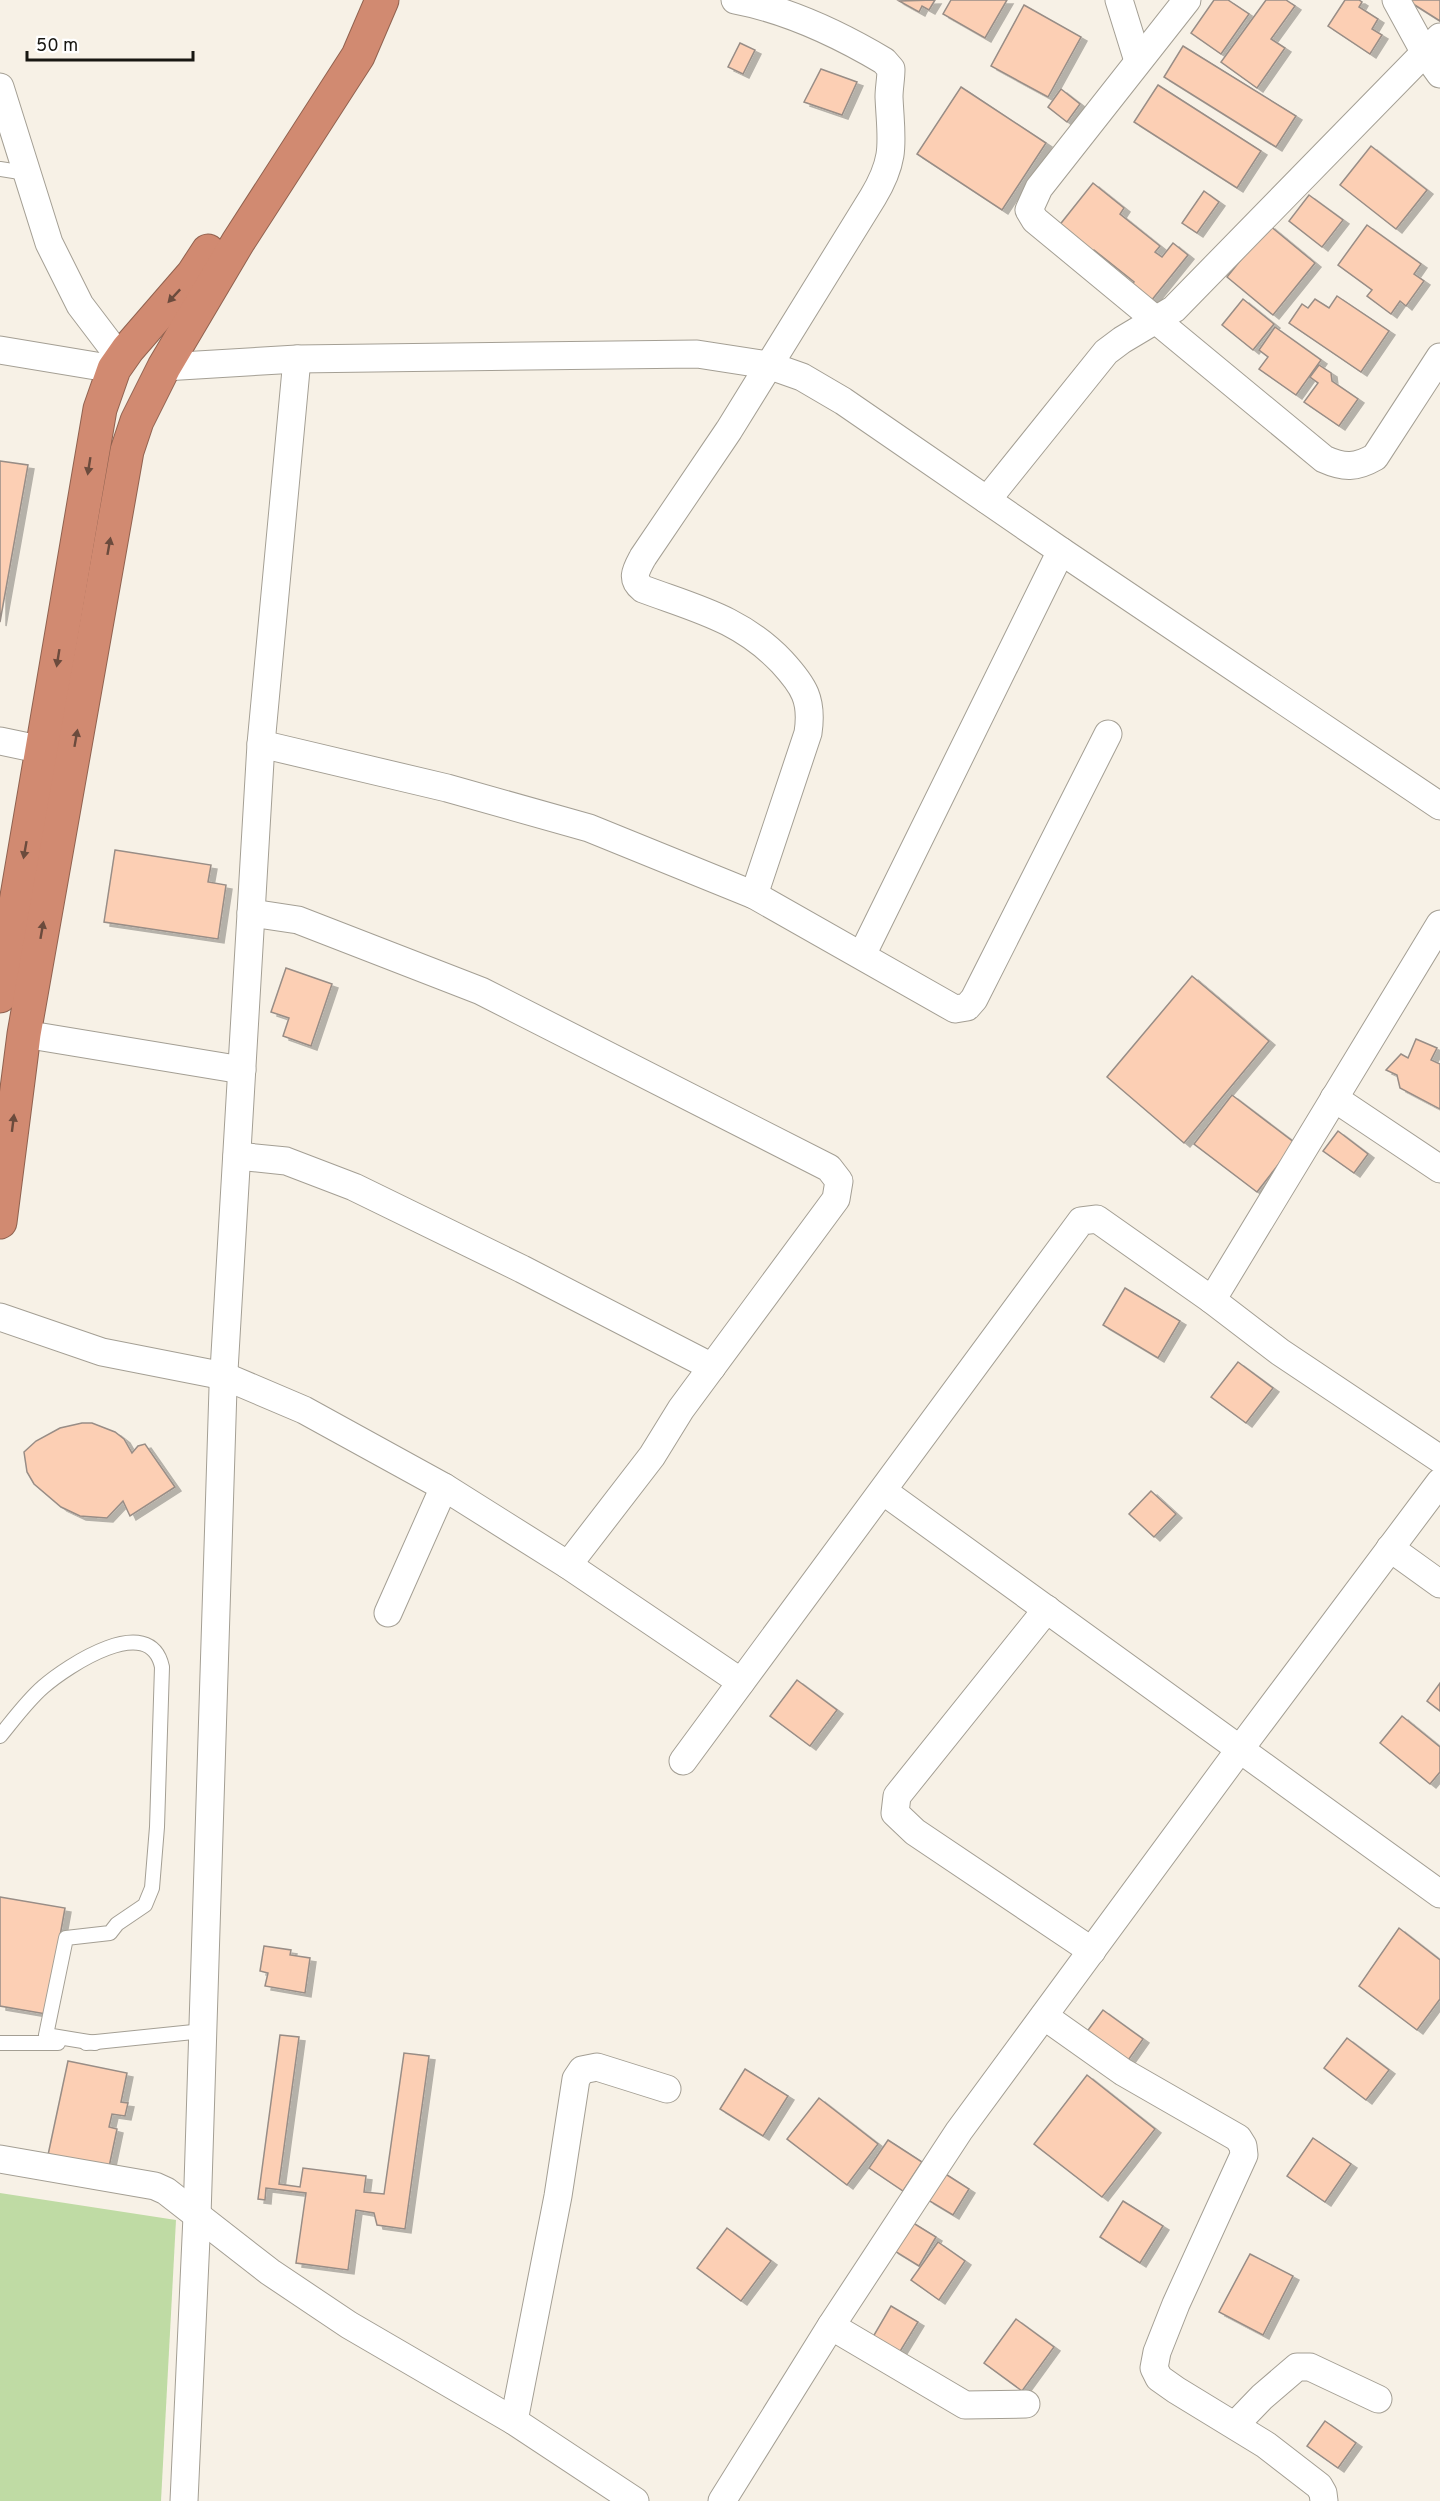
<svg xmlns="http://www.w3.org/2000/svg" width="1440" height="2501" font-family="Overpass,sans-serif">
  <defs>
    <filter id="shadow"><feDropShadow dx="6" dy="4" stdDeviation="0" flood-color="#0004"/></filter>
  </defs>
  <rect width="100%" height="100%" fill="#f7f1e6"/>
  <polygon fill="#bfdba4" points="0,2193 176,2220 161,2501 0,2501"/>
  <g fill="#fccfb4" stroke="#988d86" stroke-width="1.5" filter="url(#shadow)">
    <polygon points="935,0 929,10 922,6 919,12 899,1"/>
    <polygon points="951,0 1007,0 985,38 943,14"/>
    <polygon points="1214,0 1228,0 1249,14 1221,54 1191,33"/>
    <polygon points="1266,0 1286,0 1295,6 1271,39 1285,48 1257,88 1221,62"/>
    <polygon points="1345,0 1359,0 1362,2 1359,7 1378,19 1372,29 1382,35 1370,54 1328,26"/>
    <polygon points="1412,0 1440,0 1440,21 1410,2"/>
    <polygon points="1024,5 1081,37 1048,97 991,66"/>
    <polygon points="740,43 755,50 743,74 728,67"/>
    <polygon points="1183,46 1296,116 1276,147 1164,77"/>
    <polygon points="821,69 857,82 842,115 804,102"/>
    <polygon points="1158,85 1261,151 1237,188 1134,122"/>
    <polygon points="961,87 1046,143 1002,210 917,154"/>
    <polygon points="1061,89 1080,104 1067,122 1048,107"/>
    <polygon points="1371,146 1427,190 1396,229 1340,185"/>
    <polygon points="1093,183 1124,208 1120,214 1160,246 1155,252 1162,257 1173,243 1188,255 1151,301 1131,286 1134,282 1094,250 1091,254 1058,227"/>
    <polygon points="1204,191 1219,202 1197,233 1182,223"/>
    <polygon points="1309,195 1343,220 1322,247 1289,221"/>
    <polygon points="1269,225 1315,263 1273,315 1227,277"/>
    <polygon points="1367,225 1421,264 1414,274 1424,281 1406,306 1400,301 1391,314 1367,296 1372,290 1338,265"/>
    <polygon points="1337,296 1389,331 1361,372 1289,323 1302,304 1308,308 1315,299 1329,308"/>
    <polygon points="1243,299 1274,324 1253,350 1222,325"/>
    <polygon points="1275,327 1321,360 1296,395 1259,369 1268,357 1259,350"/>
    <polygon points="1319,365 1331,373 1332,381 1358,399 1339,426 1304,402 1318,383 1310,377"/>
    <polygon points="0,461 28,465 0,622"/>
    <polygon points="115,850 211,865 208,882 226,885 218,939 104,922"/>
    <polygon points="286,968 332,984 311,1046 283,1036 289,1018 271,1012"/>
    <polygon points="1192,976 1269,1041 1184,1143 1107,1077"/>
    <polygon points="1416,1039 1437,1048 1431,1060 1440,1064 1440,1109 1400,1088 1397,1075 1386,1070 1401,1054 1408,1058"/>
    <polygon points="1232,1095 1295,1143 1257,1192 1194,1144"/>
    <polygon points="1338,1131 1368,1154 1354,1173 1323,1151"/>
    <polygon points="1125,1288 1180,1321 1158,1358 1103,1325"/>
    <polygon points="1238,1362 1273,1388 1246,1423 1211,1397"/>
    <polygon points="82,1423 92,1423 115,1432 124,1439 132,1453 138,1446 145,1444 175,1487 130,1516 123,1501 107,1518 80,1516 61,1507 34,1484 27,1472 24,1452 36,1441 60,1428"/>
    <polygon points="1151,1491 1176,1514 1154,1537 1129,1514"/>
    <polygon points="797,1680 837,1710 810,1746 770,1716"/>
    <polygon points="1440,1683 1440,1711 1427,1701"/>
    <polygon points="1402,1716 1440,1747 1440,1772 1430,1784 1380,1743"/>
    <polygon points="0,1897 65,1908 46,2014 0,2006"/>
    <polygon points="1399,1928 1440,1960 1440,1999 1417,2030 1359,1986"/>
    <polygon points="264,1946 291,1950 290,1955 310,1958 305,1993 265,1986 268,1973 260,1971"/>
    <polygon points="1103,2010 1143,2039 1124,2066 1083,2037"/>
    <polygon points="280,2035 299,2037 279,2184 300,2187 303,2168 366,2176 364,2192 384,2194 404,2053 429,2056 405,2229 377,2225 374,2213 356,2210 348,2270 296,2263 306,2193 266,2188 265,2200 258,2199"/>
    <polygon points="1347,2038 1389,2070 1366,2100 1324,2068"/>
    <polygon points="68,2061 127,2073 121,2102 128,2103 125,2116 112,2114 109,2127 117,2129 109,2167 48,2155"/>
    <polygon points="745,2069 788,2096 763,2136 720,2109"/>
    <polygon points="1087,2075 1155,2129 1102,2197 1034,2144"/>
    <polygon points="819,2098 878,2144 847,2185 787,2139"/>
    <polygon points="1313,2138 1351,2164 1325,2202 1287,2176"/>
    <polygon points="888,2140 922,2162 903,2191 869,2168"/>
    <polygon points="944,2173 969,2189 953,2215 928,2200"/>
    <polygon points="1123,2201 1163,2226 1140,2263 1100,2237"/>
    <polygon points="910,2221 936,2237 919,2266 893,2250"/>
    <polygon points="727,2228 771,2261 741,2301 697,2268"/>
    <polygon points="938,2242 965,2261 939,2300 911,2280"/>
    <polygon points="1250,2254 1293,2276 1263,2335 1219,2312"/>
    <polygon points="891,2306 918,2322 896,2358 870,2342"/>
    <polygon points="1016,2319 1054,2347 1022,2391 984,2363"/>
    <polygon points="1325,2421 1356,2443 1338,2468 1307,2446"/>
  </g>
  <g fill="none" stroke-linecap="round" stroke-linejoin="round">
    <defs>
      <g id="lane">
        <polyline points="0,169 26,173"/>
        <path d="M0,1736C14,1719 27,1701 43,1687C67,1666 150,1611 162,1667L157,1827L152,1888L145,1905L117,1924L110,1933L66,1938L46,2035L95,2043"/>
        <polyline points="0,2043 58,2043"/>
        <polyline points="86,2043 203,2031"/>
      </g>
      <g id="street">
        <path d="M735,0C788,10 837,33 884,61L891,69C891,79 889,88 889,97C891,141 897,157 873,197L729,430L643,557C636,570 630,579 643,589C697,609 741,619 782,662C804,686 813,700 808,733L754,895"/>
        <polyline points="1119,0 1138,61"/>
        <path d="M1187,0L1039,188L1029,210L1035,220L1324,459C1344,468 1356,468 1375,457L1440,357"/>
        <polyline points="1396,0 1425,53 1440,74"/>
        <polyline points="0,87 49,243 80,305 121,359"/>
        <polyline points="0,350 114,369"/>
        <polyline points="164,367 297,359 697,354 768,365 802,377 843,401 1061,551 1440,806"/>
        <polyline points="987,500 1106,352 1122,340 1174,309 1440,37"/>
        <polyline points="0,741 43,750"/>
        <polyline points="261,744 447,788 589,828 754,895 955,1009 967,1007 974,999 1108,734"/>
        <polyline points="251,913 298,920 481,991 829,1168 839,1181 836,1199 681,1409 652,1456 568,1565"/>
        <polyline points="1440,924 1212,1300 1280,1352 1440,1459"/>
        <polyline points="862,955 1061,551"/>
        <polyline points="24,1034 242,1070"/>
        <polyline points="1334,1098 1440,1169"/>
        <polyline points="237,1156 286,1161 354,1187 522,1269 712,1367"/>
        <polyline points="0,1317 102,1352 224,1376 304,1410 444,1487 568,1565 741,1682"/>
        <polyline points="883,1491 1440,1894"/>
        <polyline points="1390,1548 1440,1584"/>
        <polyline points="1047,1609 897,1796 895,1813 915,1832 1092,1951"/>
        <polyline points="388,1613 444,1487"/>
        <polyline points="683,1761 1081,1221 1097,1219 1212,1300"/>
        <polyline points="1044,2016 1123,2072 1238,2138 1243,2146 1244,2155 1176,2304 1157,2352 1154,2368 1159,2378 1176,2390 1266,2445 1319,2486 1323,2493 1324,2501"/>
        <polyline points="0,2159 155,2186 166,2191 270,2272 349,2325 514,2421 635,2501"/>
        <polyline points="831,2326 965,2405 1026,2404"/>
        <polyline points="514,2421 558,2196 576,2079 582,2070 597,2067 667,2089"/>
        <polyline points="1235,2425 1262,2397 1297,2367 1310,2367 1378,2399"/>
        <polyline points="184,2501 197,2216 223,1388 261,744 297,359"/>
        <polyline points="722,2501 831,2326 959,2131 1240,1749 1440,1482"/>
      </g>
      <g id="highway">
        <polyline points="0,996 100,409 114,369 128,349 193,274 208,251"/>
        <polyline points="0,1222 24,1034 127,451 137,421 164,367 238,242 358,56 382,0"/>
      </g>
    </defs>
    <use href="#lane" stroke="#a49f94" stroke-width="16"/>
    <use href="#street" stroke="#a49f94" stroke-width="29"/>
    <use href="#highway" stroke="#906250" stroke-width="35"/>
    <use href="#lane" stroke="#fff" stroke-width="14"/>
    <use href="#street" stroke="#fff" stroke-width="27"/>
    <use href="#highway" stroke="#d18a71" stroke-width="33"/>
  </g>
  <defs><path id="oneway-solid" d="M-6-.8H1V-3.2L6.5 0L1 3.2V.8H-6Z" transform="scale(1.5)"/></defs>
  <g fill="#6b4b3d">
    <use href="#oneway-solid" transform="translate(174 296) rotate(133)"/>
    <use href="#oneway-solid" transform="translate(89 466) rotate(99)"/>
    <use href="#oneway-solid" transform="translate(109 546) rotate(-80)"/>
    <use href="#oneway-solid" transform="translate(58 658) rotate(99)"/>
    <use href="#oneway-solid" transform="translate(76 738) rotate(-80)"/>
    <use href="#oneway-solid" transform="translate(25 850) rotate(100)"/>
    <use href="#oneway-solid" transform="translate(42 930) rotate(-80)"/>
    <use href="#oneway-solid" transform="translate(13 1123) rotate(-83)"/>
  </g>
  <path d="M27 51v9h166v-9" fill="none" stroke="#181712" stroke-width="3"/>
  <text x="36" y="51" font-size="18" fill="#181712" stroke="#ffffff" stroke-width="4.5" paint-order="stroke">50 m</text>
</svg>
